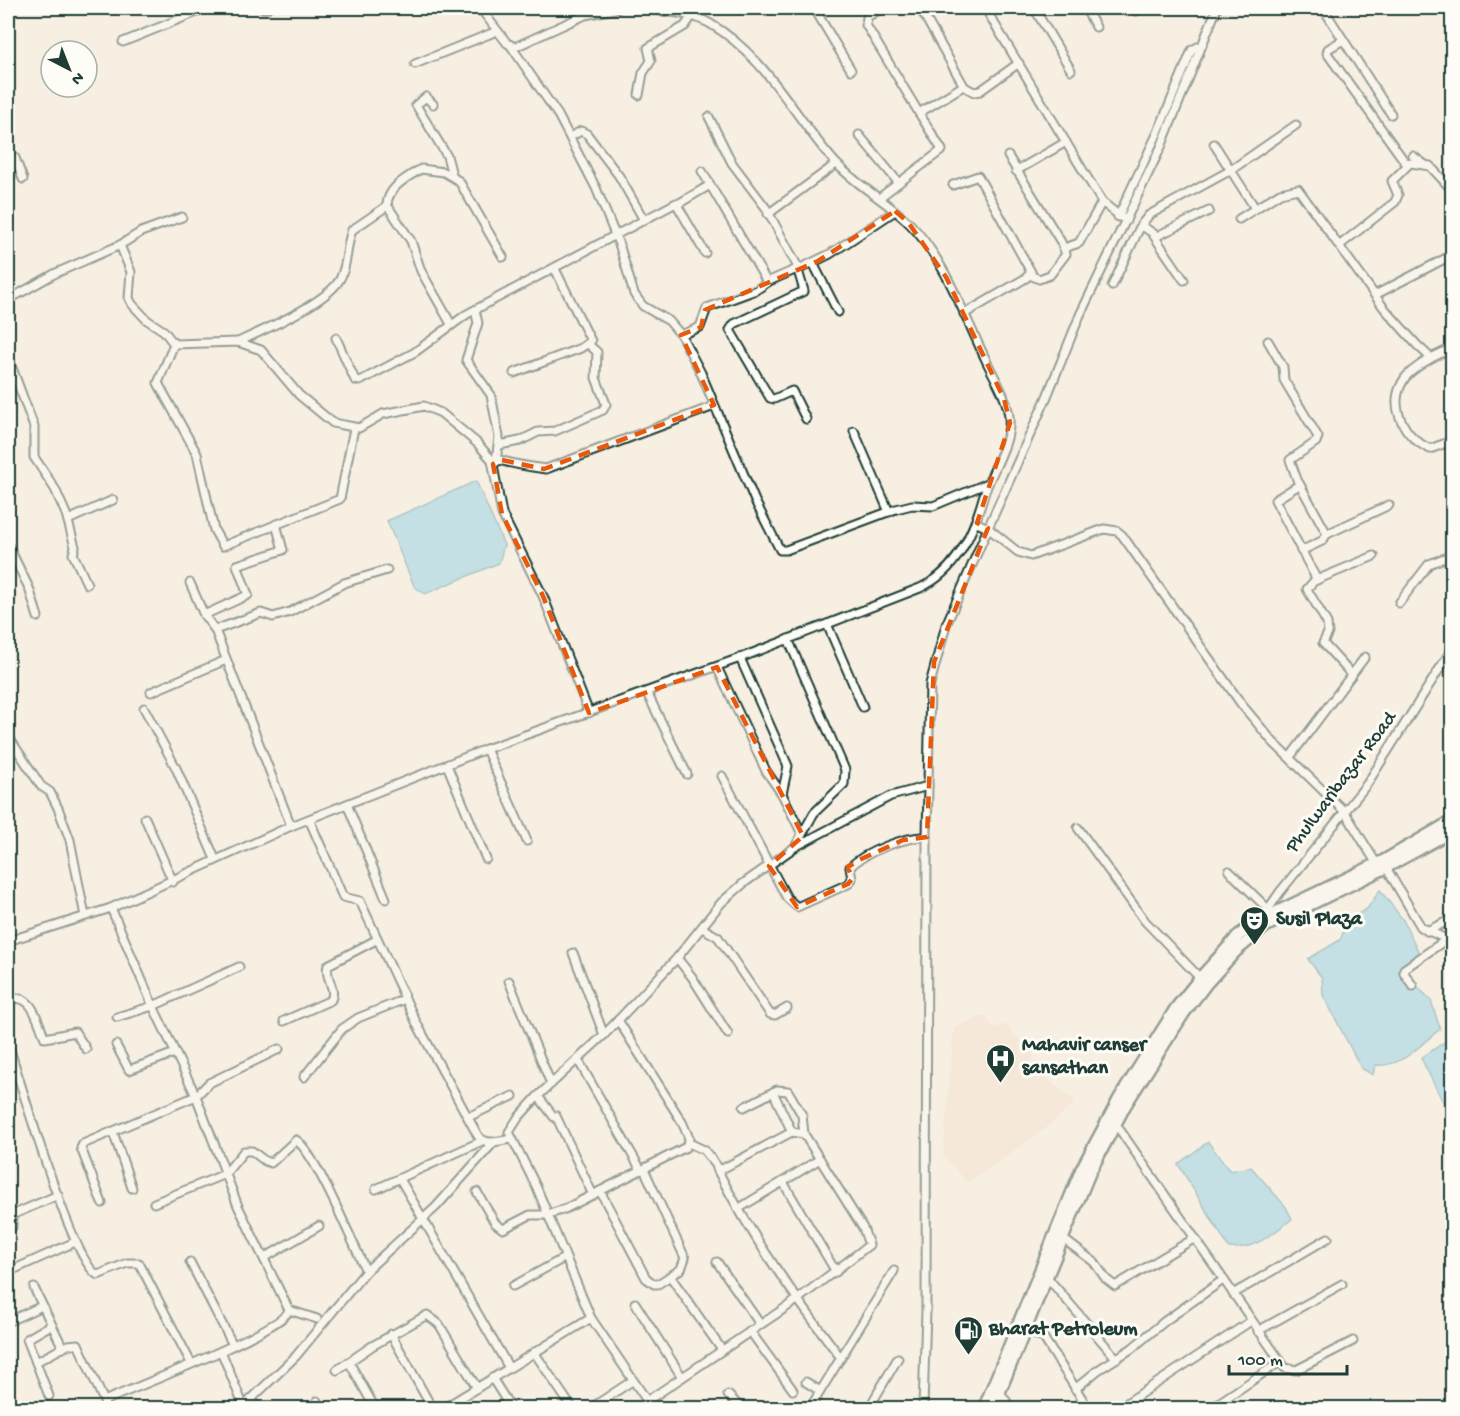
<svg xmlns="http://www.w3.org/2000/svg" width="1460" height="1416" font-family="'Gochi Hand',sans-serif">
  <rect width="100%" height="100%" fill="#f8efe3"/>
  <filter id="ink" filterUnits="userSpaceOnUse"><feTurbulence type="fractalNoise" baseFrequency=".0167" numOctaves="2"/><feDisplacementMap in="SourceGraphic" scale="12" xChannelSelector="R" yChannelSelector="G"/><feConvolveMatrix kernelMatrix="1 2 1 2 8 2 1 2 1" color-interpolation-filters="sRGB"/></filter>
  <g filter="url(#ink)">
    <polygon fill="#f1dfcb" points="985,1015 993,1028 1005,1024 1034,1055 1031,1065 1076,1102 1045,1129 968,1183 943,1156 954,1028"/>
    <g fill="#85cfe5" stroke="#5c959e" stroke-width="1.5">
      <polygon points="476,481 504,545 499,563 425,594 414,586 387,521"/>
      <path d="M1380,890L1403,920L1421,957L1404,969L1411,981L1431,1000L1440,1029C1420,1045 1402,1068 1375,1065L1373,1075L1361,1068L1323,995L1322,978L1308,959L1340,940L1349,919L1367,909Z"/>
      <polygon points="1452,1037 1452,1120 1421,1058"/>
      <path d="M1208,1142L1230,1171L1251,1167L1286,1207L1292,1219C1273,1233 1254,1251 1229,1248L1178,1164Z"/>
    </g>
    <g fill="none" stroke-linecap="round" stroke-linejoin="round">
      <defs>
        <g id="minor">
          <polyline points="263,8 267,8"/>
          <polyline points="480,8 507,43 515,47 585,15 619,8"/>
          <polyline points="814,8 851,70"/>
          <polyline points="882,8 867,17 866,25 919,113"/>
          <polyline points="920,8 964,86"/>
          <polyline points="985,8 1102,202 1126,221"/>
          <polyline points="1034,8 1071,70"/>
          <polyline points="1085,8 1096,27"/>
          <polyline points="1134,8 1136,11"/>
          <polyline points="1323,8 1391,114"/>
          <polyline points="1343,40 1328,49 1327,53 1405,162 1430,166 1452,190"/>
          <polyline points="123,42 207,8"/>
          <polyline points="511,46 558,115 596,188 620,247 634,294 643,306 669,321 681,335 701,373 755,501 780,550 786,550 896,509 912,505 933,506 988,483"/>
          <polyline points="415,64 497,31"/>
          <polyline points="639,95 643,73 651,61 648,48 685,26 692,16 687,8"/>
          <polyline points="433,104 426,97 416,105 447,156 452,175"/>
          <polyline points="709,117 732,163 766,208 799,269 830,254 895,211"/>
          <polyline points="859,135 898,182"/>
          <polyline points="570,137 581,131 587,134 619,176 644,220"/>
          <polyline points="1214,144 1255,208"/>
          <polyline points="8,152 15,158 23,179"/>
          <polyline points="1008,156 1061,242 1066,254 1050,275 1039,279 1030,275"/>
          <polyline points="1413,156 1424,164"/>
          <polyline points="702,171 767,282 797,269"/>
          <polyline points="1016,171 1066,142"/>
          <polyline points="953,185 978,176 1031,272 1026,278 964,314"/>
          <polyline points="879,198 942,150 919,113 963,86 974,92 980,91 1019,63"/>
          <polyline points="678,204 710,185"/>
          <polyline points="387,205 411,241 421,271 451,324"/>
          <polyline points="768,214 836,164"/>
          <polyline points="1118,217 1158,132 1192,50 1202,45"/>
          <polyline points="1239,219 1280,193 1298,189 1384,308 1417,345 1431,358 1452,348"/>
          <polyline points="1141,225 1157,236 1209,211"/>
          <polyline points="1154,236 1184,280"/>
          <polyline points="120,245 141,232 182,217"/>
          <polyline points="1340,245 1395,202 1398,195 1392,181 1409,164"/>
          <polyline points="1064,248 1079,243 1102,202"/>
          <polyline points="813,263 838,312"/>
          <polyline points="797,267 804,291 734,324 730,330 770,398 774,399 792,391 806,419"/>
          <polyline points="1112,286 1141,225 1149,215 1231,170 1296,125"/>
          <polyline points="1375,295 1452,255"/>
          <polyline points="8,300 54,274 120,245 131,272 129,298 132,304 147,320 164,331 174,344 238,342 261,350 299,395 333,423 359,428 383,414 424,406 441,413 477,443 492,460 502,514 543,596 589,713"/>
          <polyline points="475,310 478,323 466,360 491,395 499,437 496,462"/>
          <polyline points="681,335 700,327 707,308 756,290 768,282"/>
          <polyline points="336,338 355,380 360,381 415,352 467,314 676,203 705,253"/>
          <polyline points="1268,341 1283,367 1284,380 1318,437 1316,442 1290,460 1299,485 1275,500 1317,580"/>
          <path d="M238,342C262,331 328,302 340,279C348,264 346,246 352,230L387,206C387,188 406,178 421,169L444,172L459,181L503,257"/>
          <polyline points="174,344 158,383 197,454 214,530 223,546 340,499 354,428"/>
          <polyline points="8,357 34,427 34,457 55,489 66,514 75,547 73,554 87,584"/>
          <path d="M1431,358C1422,364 1412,369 1405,378C1386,405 1404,437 1430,449L1446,443L1452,448"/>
          <polyline points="514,373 581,348 591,341 555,269"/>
          <polyline points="854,431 889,512"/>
          <polyline points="499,445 520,441 538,432 555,431 603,410 606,404 596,378 597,352 588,344"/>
          <path d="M493,464L500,460C515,465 531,467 546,469L714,406"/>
          <polyline points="1299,483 1327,534 1322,541 1301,551"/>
          <polyline points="68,520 113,500"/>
          <polyline points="977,523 988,528 1046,399 1080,315 1161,147 1217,8"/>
          <polyline points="1327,534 1389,505"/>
          <polyline points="8,545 29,588 38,617"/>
          <polyline points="190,583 204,615 215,630"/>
          <polyline points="1399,603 1429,564 1452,555"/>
          <polyline points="204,615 248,595 237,565 283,550 276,524"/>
          <polyline points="827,624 863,707"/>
          <polyline points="740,658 788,766 782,794 802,834"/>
          <polyline points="717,667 766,771 782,794"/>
          <polyline points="1352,675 1323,643 1328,633 1327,623 1307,589 1314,581 1374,556"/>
          <polyline points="151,692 226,660"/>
          <polyline points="647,693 687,774"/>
          <polyline points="144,708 176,768 215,859"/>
          <polyline points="8,736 41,786 50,792 58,808 70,840 85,916"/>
          <polyline points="486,749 527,841"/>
          <polyline points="1290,757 1365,657"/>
          <polyline points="447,765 486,859"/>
          <path d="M722,776L787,898L797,907L848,884L852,879L850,867C865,852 906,836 927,837"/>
          <polyline points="347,804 386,899"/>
          <polyline points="145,818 173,882"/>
          <path d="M309,819L343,897L360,901L417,1024L478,1136C486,1146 499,1141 511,1139"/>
          <polyline points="291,826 215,630 261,613 273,617 290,612 344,583 387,570"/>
          <polyline points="1078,828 1145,921 1200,978"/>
          <polyline points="797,846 891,796 928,786"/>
          <polyline points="1384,864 1421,927 1452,942"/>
          <polyline points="1229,871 1267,908"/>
          <polyline points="1262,918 1280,892 1367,784 1452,649"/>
          <polyline points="702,928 718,937 770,1014 775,1015 787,1008"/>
          <polyline points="1427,931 1452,919"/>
          <path d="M8,941L111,908L291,826L486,749L740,658L920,588C956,572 973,534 983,498C990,472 1012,444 1009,417C1007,396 993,376 985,358C963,313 945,260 910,224C886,200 855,185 833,160C792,113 765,55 709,23C687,11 658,11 634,8"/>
          <polyline points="573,953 604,1035"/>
          <polyline points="677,958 692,977 728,1034"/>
          <polyline points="509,981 551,1084"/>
          <polyline points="1413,986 1404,973 1404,969 1447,939"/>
          <path d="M8,1000C33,991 37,1021 45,1038L75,1032L86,1049"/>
          <polyline points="117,1017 153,1006 239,967"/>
          <path d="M284,1021L331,1000C337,988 324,977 328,965L376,940"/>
          <path d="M8,1043C19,1078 73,1265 98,1275L127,1263H139L191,1363"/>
          <polyline points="116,1045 129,1070 175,1053"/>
          <polyline points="578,1060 641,1170"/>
          <polyline points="304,1077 342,1029 358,1018 405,999"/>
          <polyline points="773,1092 792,1132"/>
          <polyline points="538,1096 554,1117"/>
          <polyline points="744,1107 777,1090 788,1091 802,1115 804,1134"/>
          <polyline points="556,1116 593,1195"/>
          <polyline points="468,1117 513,1096"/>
          <polyline points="1115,1123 1285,1368 1296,1370 1353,1341"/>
          <polyline points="113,1132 132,1188"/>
          <path d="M717,1169C751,1237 795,1297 841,1358"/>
          <polyline points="400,1179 509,1368"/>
          <polyline points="783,1182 836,1272"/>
          <polyline points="376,1189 482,1141"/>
          <polyline points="600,1191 646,1278 654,1284 658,1284 681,1269 685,1258 644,1169"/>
          <polyline points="477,1192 495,1223 503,1229 530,1215 546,1215 565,1209 686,1147 689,1138 682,1122 618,1020"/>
          <polyline points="102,1203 81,1148 83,1144 196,1096 209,1083 279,1049"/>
          <path d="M154,1203L225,1174L244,1151H252L265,1161L271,1163L296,1140C315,1152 354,1246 366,1271"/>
          <polyline points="738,1209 820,1159"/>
          <polyline points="8,1229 12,1227 12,1215 58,1195"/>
          <polyline points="1062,1238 1094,1262 1106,1279 1115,1286 1195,1238"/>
          <polyline points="264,1258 319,1226"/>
          <polyline points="190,1262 233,1345"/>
          <polyline points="717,1262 760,1324"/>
          <polyline points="8,1272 75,1242"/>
          <polyline points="670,1276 722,1350"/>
          <polyline points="1047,1277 1116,1358"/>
          <polyline points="513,1286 564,1258"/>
          <polyline points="34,1288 63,1348"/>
          <polyline points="1233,1294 1328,1238"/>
          <polyline points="635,1303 682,1377"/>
          <polyline points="289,1310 317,1319"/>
          <polyline points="9,1321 42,1306"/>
          <polyline points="750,1331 793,1390"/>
          <polyline points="1024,1331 1043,1337 1088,1408"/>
          <polyline points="1258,1331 1342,1284"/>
          <polyline points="391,1334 432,1408"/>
          <polyline points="221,1351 244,1407"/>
          <polyline points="534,1352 572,1408"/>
          <polyline points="36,1362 68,1345 78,1344 104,1401 105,1408"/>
          <polyline points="349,1362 375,1408"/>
          <polyline points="337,1370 372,1346 427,1315 439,1324 477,1388"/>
          <polyline points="492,1378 511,1408"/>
          <polyline points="806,1382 820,1391"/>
          <polyline points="1075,1389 1098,1370 1131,1349 1165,1321 1223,1280"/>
          <polyline points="1000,1392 1011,1408"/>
          <polyline points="728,1395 741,1408"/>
          <polyline points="49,1396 27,1339 51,1325"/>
          <polyline points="251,1400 256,1408"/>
          <polyline points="8,1401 11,1408"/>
          <path d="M104,1401C131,1389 285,1329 289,1310L238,1206L196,1096L153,1006L111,908"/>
          <polyline points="317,1401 321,1408"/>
          <polyline points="647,1401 797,1300 869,1245 863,1228 804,1134 792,1132 720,1170 704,1150 689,1143"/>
          <polyline points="1217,1404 1280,1362"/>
          <polyline points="1122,1406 1251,1321"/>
          <polyline points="242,1408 296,1356 366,1271 436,1207 494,1142"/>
          <polyline points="444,1408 591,1318"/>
          <polyline points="591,1408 632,1381"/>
          <polyline points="652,1408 591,1318 536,1186 509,1132 518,1118 538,1096 604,1035 677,958 721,903 744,883 795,847 814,813 844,784 845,770 788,639"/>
          <polyline points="810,1408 894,1271"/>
          <polyline points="869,1408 898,1358"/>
          <polyline points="923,1408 926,1310 927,837 930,684 946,625 988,528 1018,552 1031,556 1104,529 1117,531 1122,535 1242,705 1273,742 1345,812 1378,866"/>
        </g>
        <g id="trunk">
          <polyline points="984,1408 1082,1168 1119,1099 1176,1008 1200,978 1239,935 1262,919 1383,861 1452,821"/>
          <polyline points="993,1408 1090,1172 1126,1104 1184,1013 1206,984 1236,951 1266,926 1381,870 1452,831"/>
        </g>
      </defs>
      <use href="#minor" stroke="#1f3d34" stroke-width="11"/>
      <use href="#trunk" stroke="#1f3d34" stroke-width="15"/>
      <use href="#minor" stroke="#fdfcf7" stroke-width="7"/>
      <use href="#trunk" stroke="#fdfcf7" stroke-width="10"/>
    </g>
  </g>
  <path d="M0 0H1460V1416H0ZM895,211L908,222L946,277L1004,399L1010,423L977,523L988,528L934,662L927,837L903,840L859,860L848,867L852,879L848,884L797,907L769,866L803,836L717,667L589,713L543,596L502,514L493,464L502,460L544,469L714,405L681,335L701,327L705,310L818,261Z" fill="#f8efe3" fill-opacity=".55" fill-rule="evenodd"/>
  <path fill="none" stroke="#e8590c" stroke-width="4.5" stroke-dasharray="12 8" stroke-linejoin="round" d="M895,211L908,222L946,277L1004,399L1010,423L977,523L988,528L934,662L927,837L903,840L859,860L848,867L852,879L848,884L797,907L769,866L803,836L717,667L589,713L543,596L502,514L493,464L502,460L544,469L714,405L681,335L701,327L705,310L818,261Z"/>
  <defs>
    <symbol id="theatre-pin" viewBox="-11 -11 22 30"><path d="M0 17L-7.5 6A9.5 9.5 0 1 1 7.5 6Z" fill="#1f3d34" stroke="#fdfcf7"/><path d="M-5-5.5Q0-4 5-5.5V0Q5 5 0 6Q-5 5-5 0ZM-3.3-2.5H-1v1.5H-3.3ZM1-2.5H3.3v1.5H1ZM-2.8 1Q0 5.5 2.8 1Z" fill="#fff"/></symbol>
    <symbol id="hospital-pin" viewBox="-11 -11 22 30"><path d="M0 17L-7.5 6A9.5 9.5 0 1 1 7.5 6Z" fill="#1f3d34" stroke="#fdfcf7"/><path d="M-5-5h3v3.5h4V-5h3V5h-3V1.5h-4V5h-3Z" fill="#fff"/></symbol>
    <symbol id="fuel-pin" viewBox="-11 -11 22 30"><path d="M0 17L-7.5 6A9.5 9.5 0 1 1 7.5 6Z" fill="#1f3d34" stroke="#fdfcf7"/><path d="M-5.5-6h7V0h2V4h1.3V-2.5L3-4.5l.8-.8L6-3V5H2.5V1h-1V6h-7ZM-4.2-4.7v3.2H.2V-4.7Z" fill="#fff"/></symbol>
  </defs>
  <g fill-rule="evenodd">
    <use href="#theatre-pin" x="1238" y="904" width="33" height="45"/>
    <use href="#hospital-pin" x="984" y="1042" width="33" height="45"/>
    <use href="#fuel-pin" x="952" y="1314" width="33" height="45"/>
  </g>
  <g text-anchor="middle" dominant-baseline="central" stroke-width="6" stroke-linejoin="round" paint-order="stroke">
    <g font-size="20" fill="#1f3d34" stroke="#fdfcf7">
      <text transform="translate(1342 783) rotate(-53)">Phulwaribazar Road</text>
    </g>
    <g font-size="20" font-weight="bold" fill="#1f3d34" stroke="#fdfcf7" text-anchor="start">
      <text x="1276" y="920">Susil Plaza</text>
      <text x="1022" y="1046">Mahavir canser<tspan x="1022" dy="23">sansathan</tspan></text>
      <text x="989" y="1330">Bharat Petroleum</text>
    </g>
  </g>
  <rect width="1460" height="1416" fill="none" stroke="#fdfcf7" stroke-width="30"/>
  <rect x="15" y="15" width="1430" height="1386" fill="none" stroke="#1f3d34" stroke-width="2" filter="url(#ink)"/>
  <g transform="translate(69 69) rotate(138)"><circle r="28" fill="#fdfcf7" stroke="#a4b0a9" stroke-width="1.5"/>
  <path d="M0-4.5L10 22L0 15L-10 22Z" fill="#1f3d34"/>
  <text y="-9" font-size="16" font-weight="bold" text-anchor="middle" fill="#1f3d34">N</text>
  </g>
  <path d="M1229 1365v9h118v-9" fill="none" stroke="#1f3d34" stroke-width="3"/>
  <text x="1238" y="1365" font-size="18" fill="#1f3d34" stroke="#fdfcf7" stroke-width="4.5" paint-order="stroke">100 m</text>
</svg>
